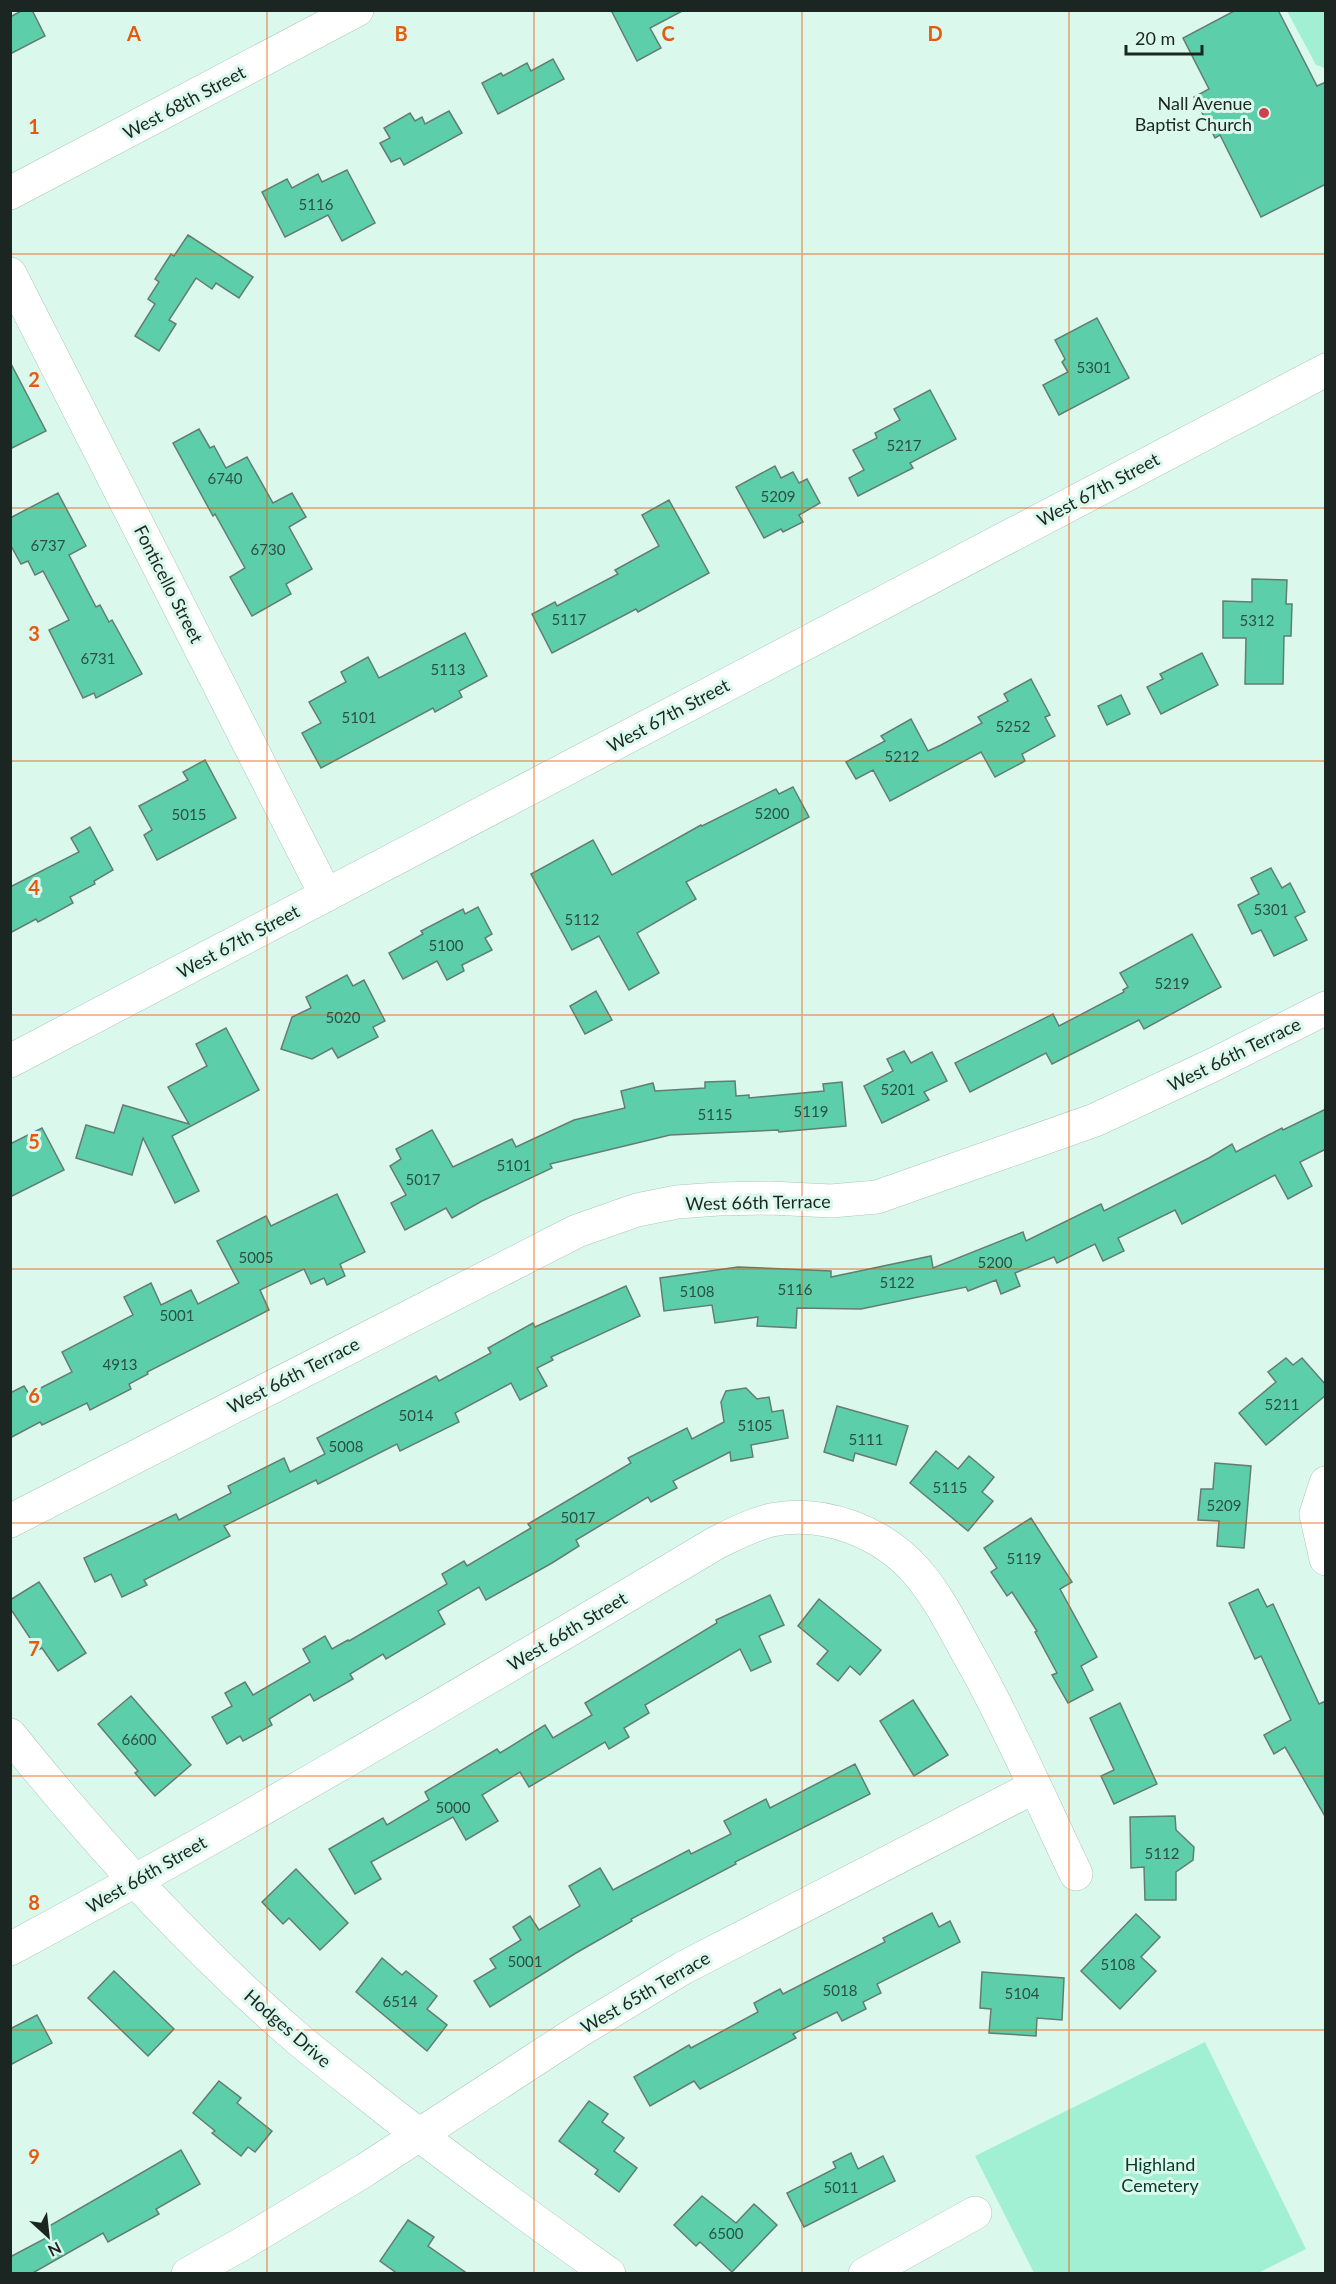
<svg xmlns="http://www.w3.org/2000/svg" width="1336" height="2284" font-family="Lato,sans-serif">
  <rect width="100%" height="100%" fill="#dbf8ec"/>
  <g fill="#a2f0d3">
    <polygon points="1287,11 1325,11 1325,68 1316,65"/>
    <polygon points="1205,2042 1306,2249 1258,2273 1034,2273 975,2156"/>
  </g>
  <g fill="#5ccfaa" stroke="#637d73" stroke-width="1.5">
    <polygon points="23,10 32,10 45,36 10,54 10,17"/>
    <polygon points="611,10 684,10 650,28 661,48 637,61"/>
    <polygon points="1236,10 1278,10 1317,86 1326,82 1326,184 1261,217 1220,135 1215,138 1194,97 1209,89 1183,38"/>
    <polygon points="553,59 564,79 498,114 482,83 501,73 503,76 527,63 531,71"/>
    <polygon points="449,111 462,133 404,165 400,158 391,162 380,143 390,138 384,128 410,113 415,121 422,117 425,124"/>
    <polygon points="347,170 375,223 342,241 328,215 285,237 262,192 287,179 292,188 318,174 322,182"/>
    <polygon points="188,235 253,277 239,298 216,283 212,289 196,278 169,320 176,324 159,351 135,336 155,304 148,299 159,282 155,279 171,254 174,256"/>
    <polygon points="1097,318 1129,378 1059,415 1043,385 1068,372 1062,362 1065,359 1055,340"/>
    <polygon points="10,362 46,431 10,449"/>
    <polygon points="930,390 956,439 910,463 913,468 858,496 849,478 864,470 853,450 877,438 875,433 900,420 894,409"/>
    <polygon points="199,429 210,448 214,446 226,468 247,457 273,503 292,493 306,517 289,527 312,569 286,584 291,594 252,616 230,577 245,568 215,514 213,516 173,443"/>
    <polygon points="775,466 781,478 793,472 799,483 807,479 820,503 799,515 803,522 783,532 781,529 764,538 736,487"/>
    <polygon points="58,493 86,546 69,555 96,607 100,605 109,622 112,620 142,674 96,698 94,693 83,698 49,630 69,620 43,571 35,575 28,561 21,564 10,544 10,518"/>
    <polygon points="669,500 709,573 638,612 636,609 552,653 532,614 555,602 557,606 618,574 615,570 659,546 642,515"/>
    <polygon points="1252,579 1287,580 1286,604 1292,604 1291,636 1284,636 1283,684 1245,684 1246,638 1223,638 1223,601 1252,602"/>
    <polygon points="465,633 487,676 459,691 462,697 435,712 433,708 321,768 302,733 321,723 309,702 346,682 341,672 368,657 379,678"/>
    <polygon points="1202,653 1218,685 1161,714 1147,687 1163,679 1160,674"/>
    <polygon points="1031,679 1050,715 1045,717 1055,736 1022,754 1025,761 995,777 981,752 890,801 873,770 856,779 846,762 885,741 881,736 911,719 928,751 941,745 982,723 978,717 1008,701 1004,694"/>
    <polygon points="1121,695 1130,714 1107,725 1098,706"/>
    <polygon points="205,760 236,818 157,860 144,835 152,830 139,806 188,780 183,772"/>
    <polygon points="793,787 809,817 686,882 696,899 637,933 659,973 629,990 599,936 572,950 531,874 593,840 612,875 701,825 702,826 776,789 779,794"/>
    <polygon points="90,827 113,870 94,881 95,884 70,897 73,903 38,922 36,919 10,933 10,887 79,852 71,838"/>
    <polygon points="1271,868 1282,888 1290,883 1305,912 1295,917 1307,940 1274,956 1261,930 1252,934 1238,905 1259,894 1251,878"/>
    <polygon points="478,907 492,934 485,938 492,950 462,965 464,971 447,980 437,961 403,979 389,953 423,934 421,931 463,909 465,914"/>
    <polygon points="1192,934 1221,987 1144,1029 1139,1020 1052,1064 1046,1053 970,1092 955,1063 1053,1014 1059,1026 1124,992 1123,990 1128,987 1120,973"/>
    <polygon points="347,975 353,986 364,980 385,1021 373,1027 378,1037 338,1058 332,1048 312,1059 281,1049 292,1017 311,1008 306,997"/>
    <polygon points="596,991 612,1020 585,1034 570,1006"/>
    <polygon points="226,1028 259,1090 172,1136 199,1191 175,1203 143,1138 132,1175 76,1158 86,1125 114,1133 123,1105 189,1124 168,1087 207,1066 196,1044"/>
    <polygon points="904,1051 911,1063 932,1052 947,1081 924,1092 929,1100 882,1123 864,1086 893,1071 887,1059"/>
    <polygon points="735,1081 736,1096 749,1095 749,1098 824,1091 823,1084 842,1082 846,1126 779,1132 778,1130 670,1135 550,1164 552,1168 482,1201 452,1218 446,1208 405,1230 391,1203 406,1195 390,1166 401,1159 396,1149 432,1130 453,1167 512,1139 516,1147 574,1120 625,1108 621,1091 653,1083 655,1091 705,1088 705,1082"/>
    <polygon points="1326,1109 1326,1149 1300,1162 1312,1186 1288,1199 1275,1175 1182,1224 1175,1210 1118,1238 1124,1251 1103,1261 1095,1244 1057,1263 1054,1257 1015,1273 1020,1286 1001,1294 996,1280 968,1291 966,1287 861,1309 797,1308 796,1328 757,1326 758,1317 715,1323 712,1305 664,1311 660,1278 738,1267 831,1271 831,1277 931,1256 933,1268 1023,1232 1026,1241 1101,1204 1104,1211 1209,1158 1232,1144 1236,1152 1282,1128 1283,1130"/>
    <polygon points="42,1128 64,1170 10,1197 10,1144"/>
    <polygon points="337,1194 365,1252 340,1264 345,1276 327,1285 324,1278 311,1284 304,1269 260,1290 269,1310 147,1372 148,1374 129,1384 131,1389 90,1410 87,1403 42,1425 40,1422 10,1438 10,1393 24,1386 29,1394 72,1372 62,1352 133,1315 124,1297 151,1283 161,1305 191,1290 198,1304 239,1283 217,1241 266,1216 271,1226"/>
    <polygon points="626,1286 640,1316 551,1357 553,1360 537,1368 547,1386 520,1400 511,1383 455,1413 459,1422 400,1451 397,1444 318,1484 316,1480 224,1526 230,1536 144,1580 147,1585 122,1597 111,1574 95,1582 84,1558 176,1514 179,1520 231,1493 228,1486 284,1458 290,1472 325,1454 317,1438 436,1376 439,1381 491,1353 488,1348 533,1323 535,1327"/>
    <polygon points="1286,1358 1293,1365 1302,1358 1326,1385 1326,1395 1266,1445 1239,1413 1276,1382 1268,1372"/>
    <polygon points="746,1388 757,1399 769,1397 772,1412 783,1410 788,1438 751,1445 753,1457 731,1461 730,1452 673,1481 677,1488 651,1502 648,1497 576,1540 579,1546 552,1563 486,1600 479,1587 438,1611 445,1624 386,1659 383,1654 350,1674 353,1679 314,1701 310,1694 269,1719 272,1725 243,1741 240,1736 227,1744 212,1717 232,1706 225,1693 245,1682 253,1695 310,1662 303,1649 325,1636 332,1649 348,1640 349,1641 447,1584 442,1574 464,1561 467,1566 531,1528 528,1524 631,1463 628,1458 687,1428 692,1439 724,1422 721,1402 726,1391"/>
    <polygon points="837,1406 908,1426 896,1465 855,1453 853,1461 824,1452"/>
    <polygon points="936,1451 958,1469 969,1456 994,1477 982,1492 993,1501 968,1531 910,1483"/>
    <polygon points="1215,1463 1251,1466 1244,1548 1217,1546 1219,1521 1198,1520 1201,1489 1213,1489"/>
    <polygon points="1031,1518 1072,1582 1060,1589 1097,1657 1081,1666 1093,1690 1068,1703 1052,1675 1057,1673 1035,1632 1037,1631 1012,1592 1007,1596 991,1572 997,1568 984,1548"/>
    <polygon points="39,1582 86,1653 58,1671 42,1648 38,1650 10,1608 10,1600"/>
    <polygon points="1258,1589 1267,1607 1273,1604 1319,1704 1326,1701 1326,1818 1285,1747 1274,1754 1264,1735 1291,1720 1261,1656 1255,1659 1229,1603"/>
    <polygon points="770,1595 784,1625 759,1636 771,1662 751,1671 740,1649 645,1705 649,1713 624,1728 629,1737 609,1749 605,1742 529,1787 520,1772 482,1795 498,1821 466,1840 453,1817 371,1862 381,1879 355,1894 329,1849 383,1818 387,1825 429,1800 425,1792 497,1749 500,1753 545,1725 553,1738 592,1715 585,1703 717,1623 716,1620"/>
    <polygon points="819,1599 881,1650 860,1675 850,1666 838,1681 817,1664 828,1651 798,1626"/>
    <polygon points="131,1696 191,1765 155,1796 135,1773 138,1771 98,1724"/>
    <polygon points="913,1700 948,1755 914,1776 880,1721"/>
    <polygon points="1120,1703 1157,1784 1114,1804 1101,1776 1114,1770 1090,1718"/>
    <polygon points="855,1764 870,1794 735,1862 736,1864 631,1919 632,1921 576,1953 490,2007 474,1981 496,1968 490,1959 521,1940 513,1927 530,1916 539,1930 580,1906 569,1886 600,1868 613,1890 689,1850 691,1854 731,1834 724,1821 766,1799 770,1808"/>
    <polygon points="1175,1816 1176,1830 1194,1847 1193,1860 1176,1872 1176,1900 1145,1900 1144,1867 1131,1868 1130,1817"/>
    <polygon points="296,1869 348,1923 320,1950 289,1918 283,1924 262,1902"/>
    <polygon points="932,1913 939,1927 950,1921 960,1942 877,1984 881,1993 863,2002 866,2009 842,2021 837,2012 793,2034 796,2038 700,2089 694,2081 650,2106 634,2077 689,2045 691,2048 758,2012 754,2003 780,1989 783,1994 885,1942 883,1938"/>
    <polygon points="1136,1914 1160,1937 1141,1957 1156,1971 1120,2009 1081,1971"/>
    <polygon points="382,1958 402,1975 406,1971 437,1996 427,2009 447,2025 427,2051 356,1992"/>
    <polygon points="114,1971 174,2029 148,2056 88,1998"/>
    <polygon points="982,1972 1064,1978 1062,2020 1037,2018 1036,2036 989,2033 991,2009 980,2008"/>
    <polygon points="37,2015 52,2043 10,2065 10,2029"/>
    <polygon points="219,2081 241,2098 237,2103 272,2131 255,2152 248,2147 241,2156 212,2133 215,2131 193,2113"/>
    <polygon points="589,2101 608,2114 602,2122 624,2138 614,2151 637,2168 619,2192 595,2174 598,2170 559,2141"/>
    <polygon points="181,2150 200,2184 156,2209 159,2214 108,2242 103,2233 31,2274 10,2274 10,2257 48,2237 44,2229"/>
    <polygon points="851,2153 858,2169 883,2156 895,2181 804,2227 787,2193 836,2168 833,2162"/>
    <polygon points="702,2196 736,2223 754,2204 777,2225 732,2272 700,2242 696,2246 674,2225"/>
    <polygon points="408,2220 434,2237 428,2246 468,2274 398,2274 380,2261"/>
  </g>
  <g fill="none" stroke-linecap="round" stroke-linejoin="round">
    <defs>
      <g id="minor">
        <polyline points="10,193 357,10"/>
        <polyline points="10,274 326,895"/>
        <polyline points="10,1061 1326,370"/>
        <polyline points="1326,1483 1316,1514 1326,1559"/>
        <polyline points="10,1521 577,1231 637,1210 677,1202 718,1199 770,1198 831,1201 877,1197 1095,1120 1213,1065 1326,1008"/>
        <path d="M10,1735C96,1842 187,1942 290,2032C315,2054 342,2074 368,2095C446,2157 527,2215 609,2274"/>
        <path d="M10,1949C250,1820 483,1681 716,1543C734,1534 751,1525 771,1520C824,1509 883,1532 918,1573C941,1600 957,1635 975,1666C1012,1733 1043,1805 1076,1874"/>
        <polyline points="188,2274 242,2244 365,2170 579,2031 683,1968 1034,1787"/>
        <polyline points="865,2274 975,2213"/>
      </g>
    </defs>
    <use href="#minor" stroke="#aac7bb" stroke-width="34"/>
    <use href="#minor" stroke="#fff" stroke-width="33"/>
  </g>
  <path fill="none" stroke="#e8590c" stroke-width="1.5" stroke-opacity="0.55" d="M267,10V2274M534,10V2274M802,10V2274M1069,10V2274M10,254H1326M10,508H1326M10,761H1326M10,1015H1326M10,1269H1326M10,1523H1326M10,1776H1326M10,2030H1326"/>
  <circle fill="#cf3f4e" stroke="#dbf8ec" stroke-width="2" cx="1264" cy="113" r="6"/>
  <g text-anchor="middle" dominant-baseline="central" stroke-width="6" stroke-linejoin="round" paint-order="stroke">
    <g font-size="15" fill="#2b5044">
      <text x="316" y="204">5116</text>
      <text x="1094" y="367">5301</text>
      <text x="904" y="445">5217</text>
      <text x="225" y="478">6740</text>
      <text x="778" y="496">5209</text>
      <text x="48" y="545">6737</text>
      <text x="268" y="549">6730</text>
      <text x="569" y="619">5117</text>
      <text x="1257" y="620">5312</text>
      <text x="98" y="658">6731</text>
      <text x="448" y="669">5113</text>
      <text x="359" y="717">5101</text>
      <text x="1013" y="726">5252</text>
      <text x="902" y="756">5212</text>
      <text x="772" y="813">5200</text>
      <text x="189" y="814">5015</text>
      <text x="1271" y="909">5301</text>
      <text x="582" y="919">5112</text>
      <text x="446" y="945">5100</text>
      <text x="1172" y="983">5219</text>
      <text x="343" y="1017">5020</text>
      <text x="898" y="1089">5201</text>
      <text x="811" y="1111">5119</text>
      <text x="715" y="1114">5115</text>
      <text x="514" y="1165">5101</text>
      <text x="423" y="1179">5017</text>
      <text x="256" y="1257">5005</text>
      <text x="995" y="1262">5200</text>
      <text x="897" y="1282">5122</text>
      <text x="795" y="1289">5116</text>
      <text x="697" y="1291">5108</text>
      <text x="177" y="1315">5001</text>
      <text x="120" y="1364">4913</text>
      <text x="1282" y="1404">5211</text>
      <text x="416" y="1415">5014</text>
      <text x="755" y="1425">5105</text>
      <text x="866" y="1439">5111</text>
      <text x="346" y="1446">5008</text>
      <text x="950" y="1487">5115</text>
      <text x="1224" y="1505">5209</text>
      <text x="578" y="1517">5017</text>
      <text x="1024" y="1558">5119</text>
      <text x="139" y="1739">6600</text>
      <text x="453" y="1807">5000</text>
      <text x="1162" y="1853">5112</text>
      <text x="525" y="1961">5001</text>
      <text x="1118" y="1964">5108</text>
      <text x="840" y="1990">5018</text>
      <text x="1022" y="1993">5104</text>
      <text x="400" y="2001">6514</text>
      <text x="841" y="2187">5011</text>
      <text x="726" y="2233">6500</text>
    </g>
    <g font-size="18" fill="#1b2622" stroke="#dbf8ec">
      <text transform="translate(184 102) rotate(-28)">West 68th Street</text>
      <text transform="translate(1098 489) rotate(-28)">West 67th Street</text>
      <text transform="translate(169 584) rotate(63)">Fonticello Street</text>
      <text transform="translate(668 715) rotate(-28)">West 67th Street</text>
      <text transform="translate(238 941) rotate(-28)">West 67th Street</text>
      <text transform="translate(1234 1054) rotate(-26)">West 66th Terrace</text>
      <text transform="translate(758 1202) rotate(-1)">West 66th Terrace</text>
      <text transform="translate(293 1375) rotate(-27)">West 66th Terrace</text>
      <text transform="translate(567 1631) rotate(-31)">West 66th Street</text>
      <text transform="translate(146 1874) rotate(-30)">West 66th Street</text>
      <text transform="translate(645 1992) rotate(-30)">West 65th Terrace</text>
      <text transform="translate(288 2028) rotate(41)">Hodges Drive</text>
    </g>
    <g font-size="18" fill="#1b2622" stroke="#dbf8ec" text-anchor="end">
      <text x="1252" y="103">Nall Avenue<tspan x="1252" dy="21">Baptist Church</tspan></text>
    </g>
    <g font-size="18" fill="#063b2c" stroke="#dbf8ec">
      <text x="1160" y="2164">Highland<tspan x="1160" dy="21">Cemetery</tspan></text>
    </g>
  </g>
  <g font-size="20" text-anchor="middle" font-weight="bold" fill="#e8590c" stroke="#dbf8ec" stroke-width="6" stroke-linejoin="round" paint-order="stroke">
    <text x="134" y="41">A</text>
    <text x="401" y="41">B</text>
    <text x="668" y="41">C</text>
    <text x="935" y="41">D</text>
    <text x="34" y="134">1</text>
    <text x="34" y="387">2</text>
    <text x="34" y="641">3</text>
    <text x="34" y="895">4</text>
    <text x="34" y="1149">5</text>
    <text x="34" y="1403">6</text>
    <text x="34" y="1656">7</text>
    <text x="34" y="1910">8</text>
    <text x="34" y="2164">9</text>
  </g>
  <rect width="1336" height="2284" fill="none" stroke="#1b2622" stroke-width="24"/>
  <g transform="translate(48 2236) rotate(153)" stroke="#dbf8ec" stroke-width="4.5" paint-order="stroke">
  <path d="M0-4.5L10 22L0 15L-10 22Z" fill="#1b2622"/>
  <text y="-9" font-size="16" font-weight="bold" text-anchor="middle" fill="#1b2622">N</text>
  </g>
  <path d="M1126 45v9h76v-9" fill="none" stroke="#1b2622" stroke-width="3"/>
  <text x="1135" y="45" font-size="18" fill="#1b2622" stroke="#dbf8ec" stroke-width="4.5" paint-order="stroke">20 m</text>
</svg>
